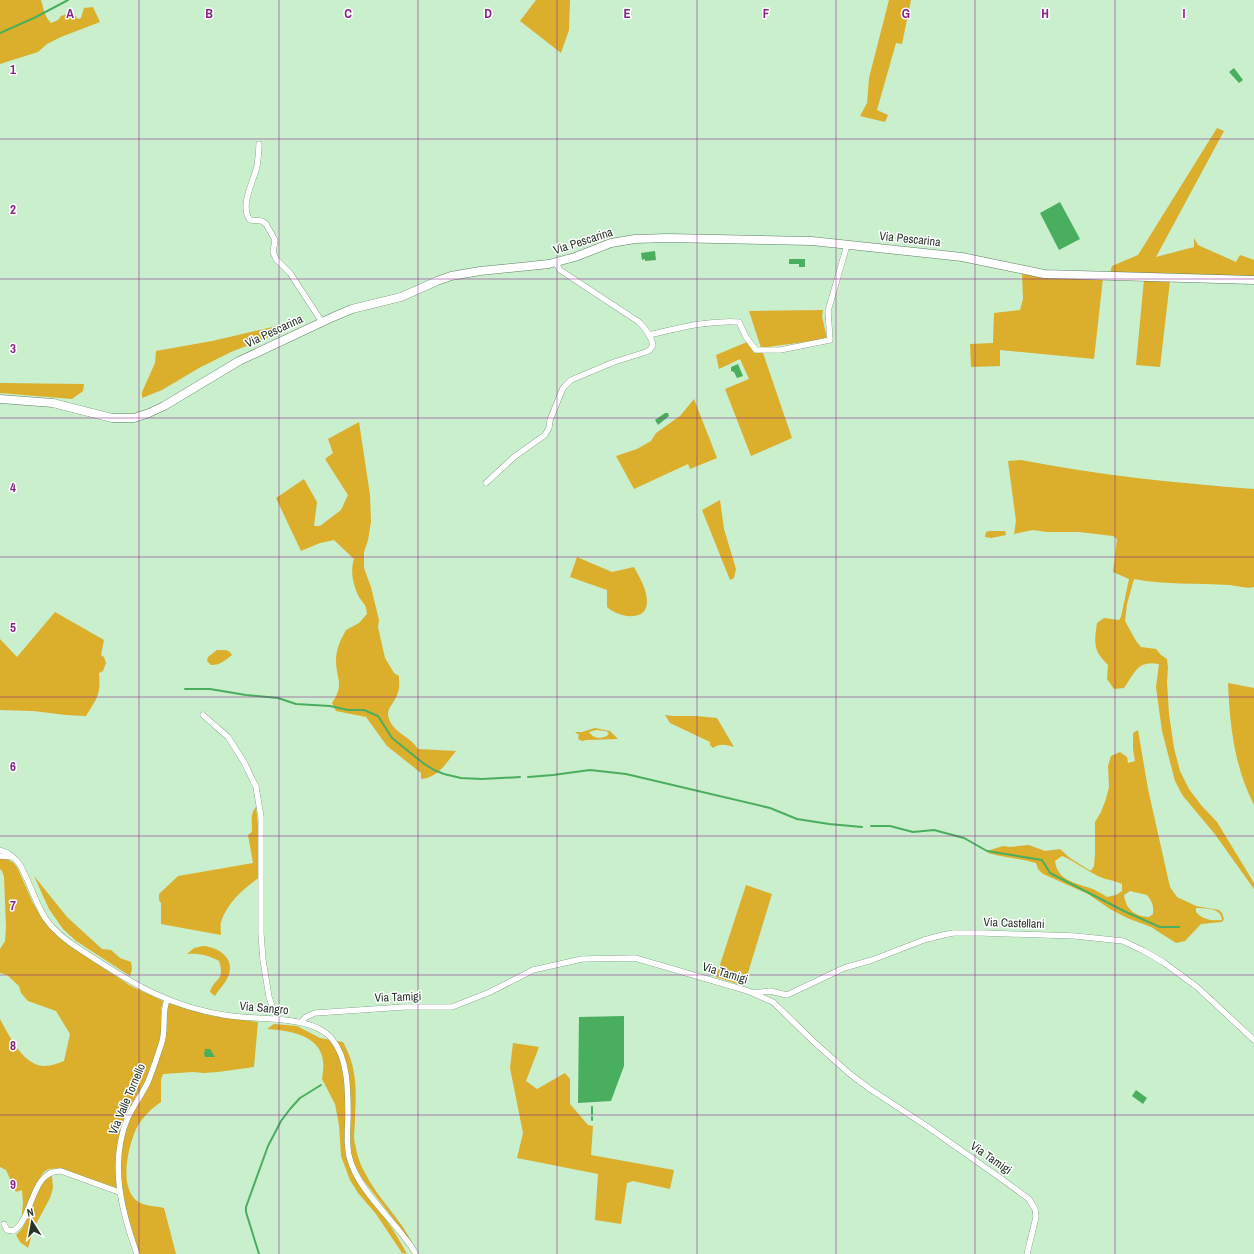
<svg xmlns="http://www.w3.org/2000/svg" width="1254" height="1254" font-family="'Archivo Narrow',sans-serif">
  <rect width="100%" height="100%" fill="#c9efcd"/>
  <g fill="#dbae2c" fill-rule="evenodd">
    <path d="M0,0H41C44,9 44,16 51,23L58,20L61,16L72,12L78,19L81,18L84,8L93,7L100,22L61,37L47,44L38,52L0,64Z"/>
    <polygon points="536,0 570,0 569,30 561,53 520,21"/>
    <polygon points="889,0 911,0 902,44 896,43 877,110 888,115 885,122 860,116 867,103 869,78"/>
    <polygon points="1217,128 1224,131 1156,257 1194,247 1194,238 1198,245 1236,262 1240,255 1254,260 1254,277 1110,273 1112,266 1138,255"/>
    <polygon points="1022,274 1052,279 1103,278 1094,359 1000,350 1000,366 971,367 970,344 993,343 994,313 1020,310 1023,299"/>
    <polygon points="1144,279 1170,281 1160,367 1136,365"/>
    <polygon points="823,310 822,316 827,339 761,348 749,311"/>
    <polygon points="277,326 272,334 267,338 231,352 199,368 162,390 142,398 142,392 155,363 156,351 212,341"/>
    <polygon points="747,342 754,353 763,353 792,438 751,456 725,389 749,379 740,359 719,369 716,355"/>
    <polygon points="0,383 84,384 83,391 72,399 0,393"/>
    <polygon points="694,399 717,458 690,469 688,464 634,489 616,456 637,449 651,441 656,433 680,416"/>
    <path d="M359,422L370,495L371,522L368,540L364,552V568L371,587L379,620L378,627L385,658L394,673L399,676C399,681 400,687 398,692C394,707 381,709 393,726C398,733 406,736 412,742C415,744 416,747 418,749L456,751C446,763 438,778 421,779V773L387,746L366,717L336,711L332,703C345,684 336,679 336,660C336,649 341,639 346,630L359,623L367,614C366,603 364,605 359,597C353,585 350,571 354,559L334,540L320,543L301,551L276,498L304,479L317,502L314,526H320L341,510L348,495L325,459L333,453L328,439Z"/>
    <path d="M1021,460C1097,475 1176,483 1254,489V587C1245,589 1238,586 1230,585C1198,583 1166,585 1134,579L1127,604L1125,621L1136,641L1141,647L1156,649L1161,655L1167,659L1168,668L1167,682L1169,714L1174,748L1180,771L1189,789L1201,805L1217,822L1254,883V889L1214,833L1183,796L1175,781L1162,731L1156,687L1159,664C1137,660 1135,673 1124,688L1114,689L1107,679L1108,665C1093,651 1094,642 1097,623L1104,618L1119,620L1121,617L1129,579L1113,572L1117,539L1113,536L1079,532H1047L1033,530L1014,534L1016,521L1008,461Z"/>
    <polygon points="720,500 724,529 736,569 734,578 730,580 702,510"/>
    <polygon points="989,531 1005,531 1006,535 991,538 985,537 986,532"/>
    <path d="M577,557L612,572L634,567C640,578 647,590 647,602C647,623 617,617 607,607V590L570,577Z"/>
    <path d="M55,612L104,640L101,655L104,657L106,663L103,671L99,673C101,695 97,698 86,716L66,715L33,711L0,710V639L17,657Z"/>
    <path d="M217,650H226L230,652L232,655C226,660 218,666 211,665L207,661L208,657Z"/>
    <path d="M1228,683L1254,688V805C1234,765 1230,727 1228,683Z"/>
    <path d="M665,715L673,716H696L717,718L734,747C726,745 720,743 713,748L710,745V742L670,723Z"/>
    <path d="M595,728L610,731L618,739L587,740L582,741L578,739L579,735L575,732H582ZM596,730L606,731L609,733L607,736C599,739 594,739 589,732Z"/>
    <path d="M1138,730L1148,789L1170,887L1177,897L1196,906L1219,910L1222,913L1224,919L1222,922L1201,924L1185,941L1176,943L1151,927L1127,918L1110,909L1088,894L1043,874L1038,869L1036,863C1020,858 1004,858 988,853L990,850L1003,846L1010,847L1029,845L1045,851L1060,849L1070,858L1089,870L1091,871L1094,866L1095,854V822L1101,812L1106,799L1109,787L1108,766L1111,756L1120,752L1127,757L1128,763L1135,761L1133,749V733ZM1062,856C1075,861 1085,870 1098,876C1106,880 1114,880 1122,884V891L1116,895L1107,897C1102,894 1096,890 1090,888C1075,883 1057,880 1055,861ZM1130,891L1147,895C1152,901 1154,906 1153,914L1149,917C1135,916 1126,910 1124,895ZM1196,908C1206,909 1221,907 1222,920C1212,921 1203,920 1196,912Z"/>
    <path d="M256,807L259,832L260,877C244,888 227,903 221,922C220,926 221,931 221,935L161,924V903L159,900V894L178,876L253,863L248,835L252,832C252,824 250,813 256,807Z"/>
    <path d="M0,859H7L14,863L18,869L33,903L46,924L71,947L131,986L163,1001L161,1009L162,1018L166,1017L168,1003L213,1016L258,1022L254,1067L218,1072L204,1073L193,1072L163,1074L161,1080V1102C150,1109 138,1122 134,1134C127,1153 120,1187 137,1201C144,1206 156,1206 164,1208L176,1254H139L120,1189L61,1169C56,1168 49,1168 45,1171C37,1178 26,1212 21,1223L23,1203L22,1190L16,1192L6,1170L0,1167V1019C8,1034 23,1065 43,1066C50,1066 57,1064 64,1061L70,1034L56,1011L28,1001L21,993L19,986L7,975L0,973V949L5,941L6,927L4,877L2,871L0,869Z"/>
    <polygon points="34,876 67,917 102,949 111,950 120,958 131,962 132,969 130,976 76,941 63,929 49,909"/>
    <polygon points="746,885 772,894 744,986 716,977"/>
    <path d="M203,946C219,947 236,959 228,977C225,984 219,989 215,996L210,992C213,979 226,981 219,961C208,955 199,953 187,954L194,948Z"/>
    <path d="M274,1024L297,1026L320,1038L343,1042C358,1069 356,1091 355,1120C355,1128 353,1137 355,1144C357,1154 360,1165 365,1173C378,1199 400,1218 413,1244L363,1180L356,1168L351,1154L349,1138L344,1139C349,1177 364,1191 386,1220C394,1230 400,1242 407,1254L402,1253L376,1214L358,1193L350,1180L341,1156L339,1125L335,1104L322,1079C331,1039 299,1031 267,1029Z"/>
    <polygon points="513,1043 539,1047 526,1081 537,1089 565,1073 570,1079 570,1104 588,1125 593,1126 591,1155 674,1170 670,1189 633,1181 627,1183 621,1224 595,1220 598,1174 517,1158 523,1133 510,1068"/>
    <path d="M55,1172L52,1176L53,1188L50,1198L34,1228L28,1248L20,1242L16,1235C19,1232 22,1229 24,1225C34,1207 36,1184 55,1172Z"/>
  </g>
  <g fill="#4aae5f">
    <polygon points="1234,68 1243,80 1239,83 1229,72"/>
    <polygon points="1060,202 1080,239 1059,250 1040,213"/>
    <polygon points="655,251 656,260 645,261 645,259 642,260 641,253"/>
    <polygon points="789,259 805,259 805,267 799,267 799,264 789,264"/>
    <polygon points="738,364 743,376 737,378 734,372 731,371 731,367"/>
    <polygon points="665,413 668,413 669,416 658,425 655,420"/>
    <polygon points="624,1016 624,1066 611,1101 578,1103 579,1017"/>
    <polygon points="205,1049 210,1049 215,1057 205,1057 204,1054"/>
    <polygon points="1136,1090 1147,1098 1143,1104 1132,1096"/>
  </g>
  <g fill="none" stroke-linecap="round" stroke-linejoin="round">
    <g stroke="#4aae5f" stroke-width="2">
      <polyline points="0,33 36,17 68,0"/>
      <polyline points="185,689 210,689 246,695 278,698 296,704 330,706 348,710 364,710 378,716 392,738 423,763 434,770 444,774 461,778 482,779 520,777"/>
      <polyline points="528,777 553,775 590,770 626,774 770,808 797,819 829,824 862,827"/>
      <polyline points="871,826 890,826 913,832 934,830 964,838 987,851 1042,860 1050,873 1126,912 1160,927 1179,927"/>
      <polyline points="592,1107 592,1114"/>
      <polyline points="592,1117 592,1120"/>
      <polyline points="259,1254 246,1212 246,1207 268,1146 281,1121 290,1109 300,1098 321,1085"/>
    </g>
    <defs>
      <g id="street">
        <path d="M259,144C259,151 258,159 257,166C254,181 239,206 250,220L262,221L266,224L275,240L273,252L276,259L290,273L322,322"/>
        <path d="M649,335C679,328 708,320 739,322L746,337L756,350H780L830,340L828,311L847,245"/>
        <path d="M486,483L514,457L545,435L549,428L550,420L563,388L571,380L614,362L646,352L650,350L653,345C651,336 645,328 639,322L560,270L556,263"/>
        <polyline points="203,715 228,737 244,762 256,787 261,817 261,934 263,960 269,997 277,1020"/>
        <path d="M0,850C6,852 12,855 16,860C21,865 23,871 26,877C32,890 37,905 45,918C54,931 68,942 81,950C131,983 170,1008 231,1016C259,1020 313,1015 332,1039C348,1058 348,1090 348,1114C348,1127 346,1142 349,1156C358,1193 397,1221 416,1254"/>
        <polyline points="0,856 12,857"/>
        <polyline points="753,993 770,991 787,995 844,968 872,960 924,940 943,935 953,933 983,933 1075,936 1123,941 1144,951 1163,962 1197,987 1254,1040"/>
        <polyline points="301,1022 306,1017 315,1013 404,1007 452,1007 490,992 533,970 582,959 635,958 748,991 773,1002 813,1041 850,1074 870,1089 925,1125 999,1177 1029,1199 1035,1209 1036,1217 1027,1254"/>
        <path d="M4,1224L7,1230L13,1231C34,1219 30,1170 61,1171L119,1192"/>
        <path d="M137,1254C121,1210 109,1162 128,1117C134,1105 142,1094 148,1082C153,1070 157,1057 161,1045C167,1029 161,1015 167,1000"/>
      </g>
      <polyline id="secondary" points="0,399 53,403 112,418 134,418 149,413 164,406 239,361 333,317 352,309 401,297 437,281 451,276 480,271 549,264 575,257 611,243 635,239 668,238 812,241 962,257 1044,274 1254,280"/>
    </defs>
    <use href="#street" stroke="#5e8163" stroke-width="6"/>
    <use href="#secondary" stroke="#5e8163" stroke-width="9"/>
    <use href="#street" stroke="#fff" stroke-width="5.5"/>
    <use href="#secondary" stroke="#fff" stroke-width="8"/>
  </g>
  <path fill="none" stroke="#892389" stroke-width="1" stroke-opacity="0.55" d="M139,0V1254M279,0V1254M418,0V1254M557,0V1254M697,0V1254M836,0V1254M975,0V1254M1115,0V1254M0,139H1254M0,279H1254M0,418H1254M0,557H1254M0,697H1254M0,836H1254M0,975H1254M0,1115H1254"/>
  <g text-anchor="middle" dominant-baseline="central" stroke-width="3" stroke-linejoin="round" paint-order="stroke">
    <g font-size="12" fill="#273529" stroke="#fff">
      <text transform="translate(910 239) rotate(6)">Via Pescarina</text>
      <text transform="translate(583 241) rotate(-18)">Via Pescarina</text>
      <text transform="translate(274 331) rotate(-25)">Via Pescarina</text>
      <text transform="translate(1014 923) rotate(2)">Via Castellani</text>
      <text transform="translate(725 973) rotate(17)">Via Tamigi</text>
      <text transform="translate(398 997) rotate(-2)">Via Tamigi</text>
      <text transform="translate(264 1008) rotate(5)">Via Sangro</text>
      <text transform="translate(127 1099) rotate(-67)">Via Valle Tornello</text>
      <text transform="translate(991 1158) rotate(35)">Via Tamigi</text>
    </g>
  </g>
  <g font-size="13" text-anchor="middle" font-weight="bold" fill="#892389" stroke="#fff" stroke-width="3" stroke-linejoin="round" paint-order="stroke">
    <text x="70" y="18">A</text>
    <text x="209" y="18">B</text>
    <text x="348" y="18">C</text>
    <text x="488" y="18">D</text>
    <text x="627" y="18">E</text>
    <text x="766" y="18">F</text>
    <text x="906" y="18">G</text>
    <text x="1045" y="18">H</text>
    <text x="1184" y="18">I</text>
    <text x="13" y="74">1</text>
    <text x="13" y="214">2</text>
    <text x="13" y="353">3</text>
    <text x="13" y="492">4</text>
    <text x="13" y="632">5</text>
    <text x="13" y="771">6</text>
    <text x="13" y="910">7</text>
    <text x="13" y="1050">8</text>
    <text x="13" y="1189">9</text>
  </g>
  <g transform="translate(32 1222) rotate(349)" stroke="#ffffff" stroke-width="3" paint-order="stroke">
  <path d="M0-3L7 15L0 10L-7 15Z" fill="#273529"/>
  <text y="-6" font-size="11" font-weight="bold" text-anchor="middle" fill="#273529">N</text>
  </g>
</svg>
